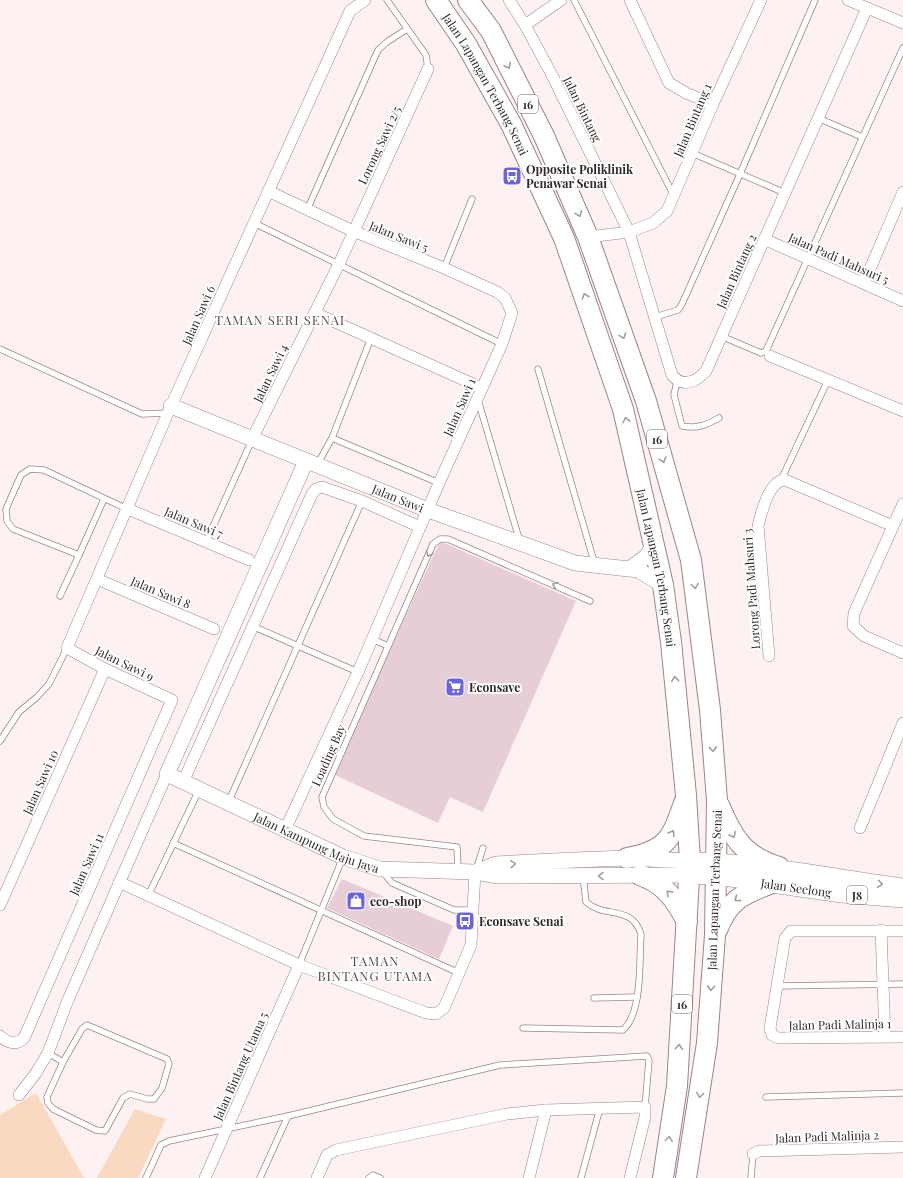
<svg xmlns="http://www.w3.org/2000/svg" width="903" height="1178" font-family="'Playfair Display',serif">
  <rect width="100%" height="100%" fill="#fdf2f1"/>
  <g fill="#fad9c2">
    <polygon points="36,1093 84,1178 0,1178 0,1115"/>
    <polygon points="135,1109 166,1119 138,1178 97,1178"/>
  </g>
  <g fill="#e7cdd5">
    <polygon points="440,541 576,601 483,812 450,797 438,823 333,774"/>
    <polygon points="342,879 453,926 439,959 327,908"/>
  </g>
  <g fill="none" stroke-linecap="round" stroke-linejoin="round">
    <defs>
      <g id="lane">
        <polyline points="387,0 426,55 428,69"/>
        <polyline points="574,0 673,194"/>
        <polyline points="818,118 862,137"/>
        <polyline points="692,153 785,193"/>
        <polyline points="307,210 378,50 387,42 407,29"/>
        <polyline points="254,223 502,344"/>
        <polyline points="444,268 472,199"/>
        <polyline points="655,317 678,310 682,304 740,174 815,0"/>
        <polyline points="721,336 761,353 766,351 903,48"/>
        <polyline points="0,349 142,414 168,413"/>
        <polyline points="538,369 595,565"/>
        <path d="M677,381L674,395L682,426C698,429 706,425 719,418"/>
        <polyline points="478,400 520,542"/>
        <polyline points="332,438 371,338"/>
        <polyline points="317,465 332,438 439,483"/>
        <polyline points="781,480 828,380"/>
        <polyline points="104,499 79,555 13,529 7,521 6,509 21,475 30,469 44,470 127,509"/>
        <polyline points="206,542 252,440"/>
        <polyline points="60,596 79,555"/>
        <polyline points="252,626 358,672"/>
        <polyline points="372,639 388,646"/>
        <polyline points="0,741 19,712 37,697 49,684 67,648"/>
        <polyline points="228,803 362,501"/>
        <polyline points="173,843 459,973"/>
        <polyline points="458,870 457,847 364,836 333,819 324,807 322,797 433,544 440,539 448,539 590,601"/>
        <polyline points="476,870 483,848"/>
        <polyline points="383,872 392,883 454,910 473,910"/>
        <polyline points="148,896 199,790"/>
        <polyline points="299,965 343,857"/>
        <polyline points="777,986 903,984"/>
        <polyline points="594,998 637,997"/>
        <path d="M523,1028L623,1030C643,1012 639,960 641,934C631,904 605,919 586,902L583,876"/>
        <polyline points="48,1053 63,1062 47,1097 48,1103 53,1109 96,1130 105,1131 123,1098 130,1094 147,1099 154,1099 162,1088 169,1064 167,1059 87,1025 82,1029 63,1062"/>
        <polyline points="766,1097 903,1093"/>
        <polyline points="146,1178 161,1145 169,1141 288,1116 500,1065 647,1056 649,1060 645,1107"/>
        <polyline points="260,1178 288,1116"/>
        <polyline points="369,1178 373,1175 380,1178"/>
        <polyline points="581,1178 600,1108"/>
        <polyline points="751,1178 753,1154"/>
      </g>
      <g id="street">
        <path d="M509,0L525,25L552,75L629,232L672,375C682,388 696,382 706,371L867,8"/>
        <polyline points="630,0 669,83 686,93 713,104"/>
        <polyline points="848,0 903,23"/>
        <polyline points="525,25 561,0"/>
        <polyline points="268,191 353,231 444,268 497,292 505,298 512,313 502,344 439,483 358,672 285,830"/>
        <polyline points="588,237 629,232 653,223 667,211 713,104 761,0"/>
        <polyline points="764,239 903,301"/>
        <polyline points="864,283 903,192"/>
        <polyline points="315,313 482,388"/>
        <polyline points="770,356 903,411"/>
        <polyline points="252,439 339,264 428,69"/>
        <polyline points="903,504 854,613 853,626 864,636 903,653"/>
        <polyline points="128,509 249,560"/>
        <polyline points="97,579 214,629"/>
        <path d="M769,656L758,526C761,514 769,480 785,480L893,526"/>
        <polyline points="183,782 312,494 316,489 322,487 362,501 420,527"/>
        <polyline points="860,828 903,723"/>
        <polyline points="119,882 299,965 426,1013 436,1014 444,1008 471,945 475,872"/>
        <polyline points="0,905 105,669"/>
        <polyline points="881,930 885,1037"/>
        <polyline points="903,931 791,931 785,938 770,1028 772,1035 778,1038 903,1037"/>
        <path d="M0,1036C7,1043 16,1046 24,1038L172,700L105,669L67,648L171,406L350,11L365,0"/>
        <polyline points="19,1095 36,1073 48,1053 68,1000 167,774"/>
        <polyline points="753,1154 759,1151 903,1147"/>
        <polyline points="205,1178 299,965"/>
        <polyline points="317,1178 327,1155 336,1150 507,1114 546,1110 645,1107 645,1117 630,1178"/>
        <polyline points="529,1178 546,1110"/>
      </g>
      <g id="secondary">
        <path id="s1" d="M171,406L428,510L575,563L638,570L663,585"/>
        <path id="s2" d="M306,461L167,774L343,857L380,869L475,872L496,876L690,875"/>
        <polyline points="631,568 647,556 654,543"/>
        <polyline points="476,872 496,864 574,860 627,858 690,861"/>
      </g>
      <g id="primary">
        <path d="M690,861C762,862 832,878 903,887"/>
        <path id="s3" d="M690,875L716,876L842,894L903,899"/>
      </g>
      <g id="highway">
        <path id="s4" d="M436,0L466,44L511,124L564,238L623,409L663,585L671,642L686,795L690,861L677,1086L663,1178"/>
        <polyline points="468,0 491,31 544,136 588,237 646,401 691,560 710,710 717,800 715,935 707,1043 686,1178"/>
        <path d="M719,805C733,838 743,856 779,867"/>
        <path d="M627,858C667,851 672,838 684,803"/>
        <path d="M640,875C665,884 676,900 687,922"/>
        <path d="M717,930C729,899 743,894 772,883"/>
      </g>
    </defs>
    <use href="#lane" stroke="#9d8585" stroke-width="7"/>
    <use href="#street" stroke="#9d8585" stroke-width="12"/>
    <use href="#secondary" stroke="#9d8585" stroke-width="16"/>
    <use href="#primary" stroke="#9d8585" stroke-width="18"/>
    <use href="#highway" stroke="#9d8585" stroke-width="22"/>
    <use href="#lane" stroke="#fff" stroke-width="5.5"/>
    <use href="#street" stroke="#fff" stroke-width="11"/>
    <use href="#secondary" stroke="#fff" stroke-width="15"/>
    <use href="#primary" stroke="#fff" stroke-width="17"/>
    <use href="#highway" stroke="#fff" stroke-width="20"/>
  </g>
  <defs><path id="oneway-chevron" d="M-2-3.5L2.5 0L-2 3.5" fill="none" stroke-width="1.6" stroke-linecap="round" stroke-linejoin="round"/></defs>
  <g stroke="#a39e9e">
    <use href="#oneway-chevron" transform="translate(508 66) rotate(63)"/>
    <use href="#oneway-chevron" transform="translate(579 214) rotate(68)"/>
    <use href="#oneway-chevron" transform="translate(585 296) rotate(-109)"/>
    <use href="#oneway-chevron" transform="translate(623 336) rotate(70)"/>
    <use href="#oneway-chevron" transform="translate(626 420) rotate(-103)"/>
    <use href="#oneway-chevron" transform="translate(663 460) rotate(74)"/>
    <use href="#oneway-chevron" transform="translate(429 554) rotate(114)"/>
    <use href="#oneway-chevron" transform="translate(555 585) rotate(-156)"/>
    <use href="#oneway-chevron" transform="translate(695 586) rotate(82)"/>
    <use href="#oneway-chevron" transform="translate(675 679) rotate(-96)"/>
    <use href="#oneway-chevron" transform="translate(713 749) rotate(86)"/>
    <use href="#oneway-chevron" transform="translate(672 833) rotate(-59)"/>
    <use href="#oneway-chevron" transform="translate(733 835) rotate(60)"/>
    <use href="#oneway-chevron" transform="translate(513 864) rotate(-3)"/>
    <use href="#oneway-chevron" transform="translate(601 876) rotate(179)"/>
    <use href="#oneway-chevron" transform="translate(880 884) rotate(8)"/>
    <use href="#oneway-chevron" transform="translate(669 893) rotate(-134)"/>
    <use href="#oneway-chevron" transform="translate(737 899) rotate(144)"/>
    <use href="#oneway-chevron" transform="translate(711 988) rotate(94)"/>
    <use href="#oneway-chevron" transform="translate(679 1047) rotate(-86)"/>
    <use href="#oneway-chevron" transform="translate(700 1095) rotate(98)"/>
    <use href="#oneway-chevron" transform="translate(669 1139) rotate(-82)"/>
  </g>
  <defs>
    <symbol id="bus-square" viewBox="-11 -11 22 22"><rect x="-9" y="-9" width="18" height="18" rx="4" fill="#6a64dd" stroke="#fff"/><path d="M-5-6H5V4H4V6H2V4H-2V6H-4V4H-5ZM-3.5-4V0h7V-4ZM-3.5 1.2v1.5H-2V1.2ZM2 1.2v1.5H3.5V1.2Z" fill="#fff"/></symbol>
    <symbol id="supermarket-square" viewBox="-11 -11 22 22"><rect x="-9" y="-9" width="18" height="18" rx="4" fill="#6a64dd" stroke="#fff"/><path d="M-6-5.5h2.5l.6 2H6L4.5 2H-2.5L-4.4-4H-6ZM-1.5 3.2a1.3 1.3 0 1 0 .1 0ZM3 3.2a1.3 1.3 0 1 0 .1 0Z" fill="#fff"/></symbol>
    <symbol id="shop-square" viewBox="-11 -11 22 22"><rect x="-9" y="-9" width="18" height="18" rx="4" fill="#6a64dd" stroke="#fff"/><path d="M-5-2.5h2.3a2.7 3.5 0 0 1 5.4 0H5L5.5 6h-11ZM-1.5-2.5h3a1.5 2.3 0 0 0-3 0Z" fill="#fff"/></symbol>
  </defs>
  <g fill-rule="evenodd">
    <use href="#bus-square" x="501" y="165" width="22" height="22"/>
    <use href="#supermarket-square" x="444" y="676" width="22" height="22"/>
    <use href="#shop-square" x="345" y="890" width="22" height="22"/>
    <use href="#bus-square" x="454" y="910" width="22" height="22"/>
  </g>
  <g text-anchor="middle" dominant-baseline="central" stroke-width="4" stroke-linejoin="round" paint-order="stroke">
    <g fill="#fff" stroke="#706868" stroke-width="1">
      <rect x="518" y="95" width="20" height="18" rx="3"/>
      <rect x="647" y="430" width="20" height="18" rx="3"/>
      <rect x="847" y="886" width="20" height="18" rx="3"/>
      <rect x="672" y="995" width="20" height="18" rx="3"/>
    </g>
    <g font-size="11" font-weight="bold" fill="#322828">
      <text x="528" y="104">16</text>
      <text x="657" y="439">16</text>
      <text x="857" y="895">J8</text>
      <text x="682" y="1004">16</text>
    </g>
    <g font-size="12" fill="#322828" stroke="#fff">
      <text stroke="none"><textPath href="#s4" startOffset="98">Jalan Lapangan Terbang Senai</textPath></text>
      <text transform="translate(583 109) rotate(64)">Jalan Bintang</text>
      <text transform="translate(692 120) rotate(-67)">Jalan Bintang 1</text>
      <text transform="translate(379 145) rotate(-65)">Lorong Sawi 2/5</text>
      <text transform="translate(399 236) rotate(22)">Jalan Sawi 5</text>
      <text transform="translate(839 258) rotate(24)">Jalan Padi Mahsuri 5</text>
      <text transform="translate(736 271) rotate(-66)">Jalan Bintang 2</text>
      <text transform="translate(198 315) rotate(-66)">Jalan Sawi 6</text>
      <text transform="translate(270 373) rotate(-64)">Jalan Sawi 4</text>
      <text transform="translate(459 407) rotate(-66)">Jalan Sawi 1</text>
      <text stroke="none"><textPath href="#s1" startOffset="245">Jalan Sawi</textPath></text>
      <text transform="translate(194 522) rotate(23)">Jalan Sawi 7</text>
      <text stroke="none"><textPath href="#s4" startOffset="614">Jalan Lapangan Terbang Senai</textPath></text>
      <text transform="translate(751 589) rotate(-94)">Lorong Padi Mahsuri 3</text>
      <text transform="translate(161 592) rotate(23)">Jalan Sawi 8</text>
      <text transform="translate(125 663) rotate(26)">Jalan Sawi 9</text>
      <text transform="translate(328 755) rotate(-66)">Loading Bay</text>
      <text transform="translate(40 782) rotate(-66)">Jalan Sawi 10</text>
      <text stroke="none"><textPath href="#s2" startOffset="507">Jalan Kampung Maju Jaya</textPath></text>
      <text transform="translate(86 864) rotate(-66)">Jalan Sawi 11</text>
      <text stroke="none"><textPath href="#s3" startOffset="107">Jalan Seelong</textPath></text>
      <text transform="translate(714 890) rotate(-88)">Jalan Lapangan Terbang Senai</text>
      <text transform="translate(840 1024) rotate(-1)">Jalan Padi Malinja 1</text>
      <text transform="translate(240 1066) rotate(-66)">Jalan Bintang Utama 5</text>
      <text transform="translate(827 1136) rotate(-2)">Jalan Padi Malinja 2</text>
    </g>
    <g font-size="12" font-weight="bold" fill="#322828" stroke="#fff" text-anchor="start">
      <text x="526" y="169">Opposite Poliklinik<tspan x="526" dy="14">Penawar Senai</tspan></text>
      <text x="469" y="687">Econsave</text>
      <text x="370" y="901">eco-shop</text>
      <text x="479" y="921">Econsave Senai</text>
    </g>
    <g font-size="13" letter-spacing="1" fill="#60494a" stroke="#fff">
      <text x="280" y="319">TAMAN SERI SENAI</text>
      <text x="375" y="960">TAMAN<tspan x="375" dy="15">BINTANG UTAMA</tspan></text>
    </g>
  </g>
</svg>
